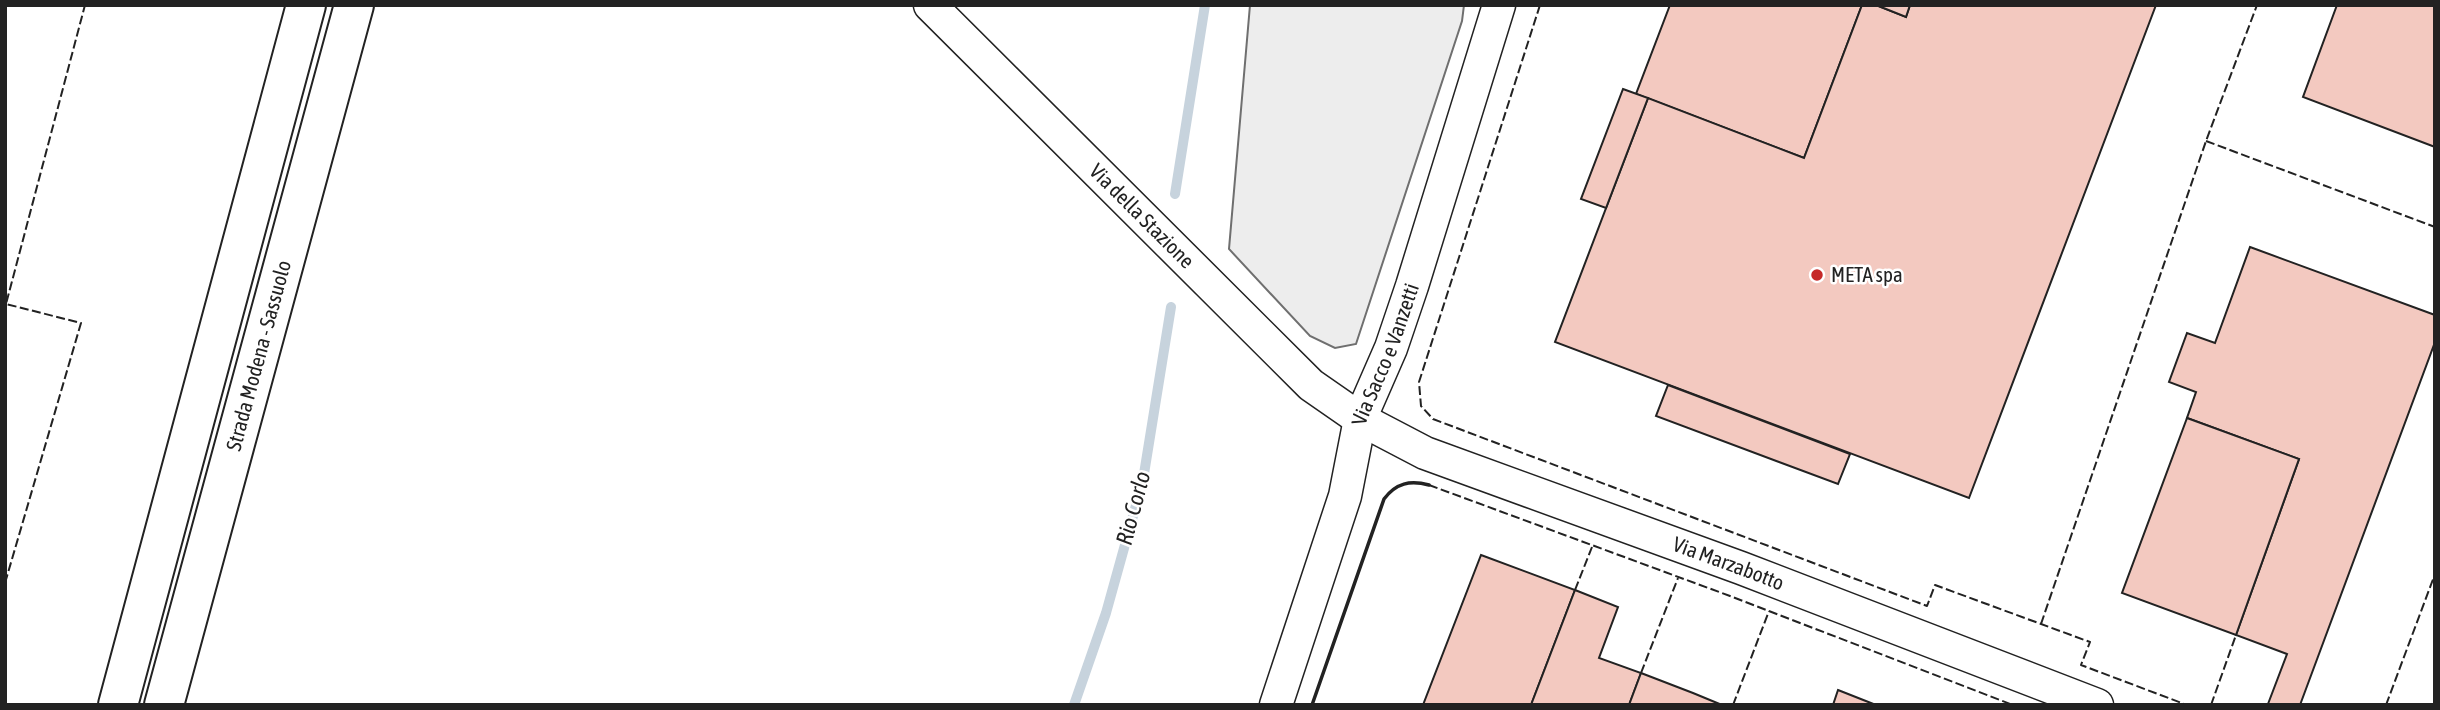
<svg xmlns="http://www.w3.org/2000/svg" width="2440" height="710" viewBox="0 0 2440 710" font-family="'Asap Condensed',sans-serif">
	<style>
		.parking { fill: #ededed; stroke: #6f6f6f; stroke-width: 2 }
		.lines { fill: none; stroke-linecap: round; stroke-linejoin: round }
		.stream { stroke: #c7d3dd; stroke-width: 10 }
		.building { fill: #f3c9c0; stroke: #222; stroke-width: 2 }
		.street-casing { stroke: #222; stroke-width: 35 }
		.highway-casing { stroke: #222; stroke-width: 42 }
		.street { stroke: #fff; stroke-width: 32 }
		.highway { stroke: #fff; stroke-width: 38 }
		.fence { stroke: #222; stroke-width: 2; stroke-dasharray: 9 3.5; stroke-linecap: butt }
		.wall { stroke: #222; stroke-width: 3.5 }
		.poi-dot { fill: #c62828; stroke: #fff; stroke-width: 2.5 }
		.labels { text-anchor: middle; stroke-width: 5; stroke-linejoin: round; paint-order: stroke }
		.street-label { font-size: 21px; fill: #222; stroke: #fff }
		.poi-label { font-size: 21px; fill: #222; stroke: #fff; text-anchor: start }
		.water-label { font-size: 23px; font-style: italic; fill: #222; stroke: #fff }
	</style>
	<rect width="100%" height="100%" fill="#fff"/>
	<path class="parking" d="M1250,5H1464L1462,21L1356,344L1335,348L1310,336L1229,249Z"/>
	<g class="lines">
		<g class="stream">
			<path d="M1175,194L1205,5"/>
			<path d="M1074,705L1106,613L1143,480L1171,307"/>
		</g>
	</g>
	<g class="building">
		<path d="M1670,5H1862L1804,158L1636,94Z"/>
		<path d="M1862,5H1876L1906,17L1910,5H2156L1969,498L1555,342L1648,98L1804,158Z"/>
		<path d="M1876,5H1910L1906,17Z"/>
		<path d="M2337,5H2435V147L2303,97Z"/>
		<path d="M1623,89L1648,98L1606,208L1581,199Z"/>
		<path d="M2250,247L2435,315V342L2300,705L2268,704L2287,654L2236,635L2299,459L2187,418L2196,392L2169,382L2187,333L2215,343Z"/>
		<path d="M1668,385L1850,454L1838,484L1656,416Z"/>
		<path d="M2187,418L2299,459L2236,635L2122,593Z"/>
		<path d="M1481,555L1575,590L1531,705H1423Z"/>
		<path d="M1575,590L1618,607L1599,658L1641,673L1629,705H1531Z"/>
		<path d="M1641,673L1693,693L1722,705H1629Z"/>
		<path d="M1838,690L1876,705H1833Z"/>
	</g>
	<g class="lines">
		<defs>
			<g id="street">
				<path id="s1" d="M930,5L1311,385L1360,419L1425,453L1741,568L2097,705"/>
				<path id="s2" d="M1276,705L1345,496L1360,419L1391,348L1412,286L1499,5"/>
			</g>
			<g id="highway">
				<path d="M118,705L306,5"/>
				<path id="s3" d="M164,705L354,5"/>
			</g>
		</defs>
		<use href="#street" class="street-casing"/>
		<use href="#highway" class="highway-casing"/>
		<use href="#street" class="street"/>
		<use href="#highway" class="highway"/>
		<g class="fence">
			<path d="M1540,5L1419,382L1421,406L1433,419L1927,606L1935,585L2090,642L2081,665L2187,705"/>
			<path d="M2206,141L2435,227"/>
			<path d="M1429,485L1730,596L2013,705"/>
			<path d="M5,583L81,323L6,304L85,5"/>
			<path d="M1575,590L1592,547"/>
			<path d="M2041,624L2206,141L2257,5"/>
			<path d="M1641,673L1678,578"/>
			<path d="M1733,705L1769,611"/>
			<path d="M2211,705L2236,635"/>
			<path d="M2386,705L2435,574"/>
		</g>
		<path class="wall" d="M1312,705L1384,499C1396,483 1410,480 1429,485"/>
	</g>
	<circle class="poi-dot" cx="1817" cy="275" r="7"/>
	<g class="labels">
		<g class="street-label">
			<text dy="7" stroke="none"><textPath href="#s1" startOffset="299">Via della Stazione</textPath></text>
			<text dy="7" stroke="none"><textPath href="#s3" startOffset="362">Strada Modena - Sassuolo</textPath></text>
			<text dy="7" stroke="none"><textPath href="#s2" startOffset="368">Via Sacco e Vanzetti</textPath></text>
			<text dy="7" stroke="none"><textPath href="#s1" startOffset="994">Via Marzabotto</textPath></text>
		</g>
		<g class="poi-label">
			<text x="1831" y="282">META spa</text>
		</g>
		<g class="water-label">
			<text transform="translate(1133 508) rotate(-75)" y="8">Rio Corlo</text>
		</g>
	</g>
	<rect width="2440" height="710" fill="none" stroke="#222222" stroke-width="14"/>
</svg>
